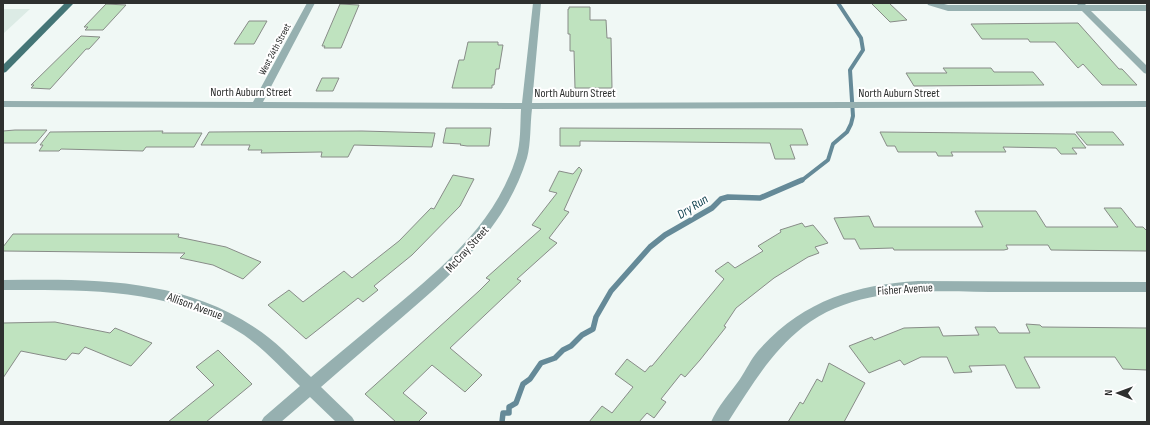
<svg xmlns="http://www.w3.org/2000/svg" width="1150" height="425" viewBox="0 0 1150 425" font-family="'Sofia Sans Condensed',sans-serif">
	<style>
		.built { fill: #dcebe5 }
		.lines { fill: none; stroke-linecap: round; stroke-linejoin: round }
		.stream-far1 { stroke: #658a98; stroke-width: 4 }
		.stream { stroke: #658a98; stroke-width: 5.5 }
		.building { fill: #bfe3bf; stroke: #888c88 }
		.minor { fill: #96b0b0; fill-rule: evenodd }
		.major { fill: #447576; fill-rule: evenodd }
		.labels { text-anchor: middle; stroke-width: 4; stroke-linejoin: round; paint-order: stroke }
		.far-street-label { font-size: 10px; fill: #2e302f; stroke: #fff }
		.street-label { font-size: 12px; fill: #2e302f; stroke: #fff }
		.water-label { font-size: 13px; font-style: italic; fill: #124250; stroke: #fff }
	</style>
	<rect width="100%" height="100%" fill="#f0f8f5"/>
	<path class="built" d="M3,9H30L3,34Z"/>
	<g class="lines">
		<path class="stream-far1" d="M801,181L828,160L833,144L847,132L851,124L853,116L850,70L863,50L861,38L838,3"/>
		<path class="stream" d="M502,422L503,413H509V407L516,403L523,384L530,379L541,363L555,358L563,350L571,346L582,335L593,329L596,317L611,291L650,247L665,235L712,208L721,199L728,197L760,198L802,180"/>
	</g>
	<g class="building">
		<path d="M871,3H889L907,20L890,22Z"/>
		<path d="M106,4L126,5L103,30H85L88,27H84Z"/>
		<path d="M340,4L359,5L341,48H324L325,46H322Z"/>
		<path d="M569,7H590V20H606L607,38H611L612,88H575L574,51H570V34H568V9H569Z"/>
		<path d="M249,21H267L254,44H234Z"/>
		<path d="M1078,23L1119,69H1122L1137,85H1102L1083,64L1078,68L1055,42H1030L1028,39H982L971,24Z"/>
		<path d="M81,36L100,37L89,49H86L50,89L31,88L34,85H31Z"/>
		<path d="M468,42H498V45H503L499,69H496L494,85H492V88H452L459,60H464Z"/>
		<path d="M943,68H991L994,72H1033L1044,85L914,86L906,73H947Z"/>
		<path d="M322,78H339L333,91H316Z"/>
		<path d="M446,128H491L489,146H467L460,145L461,144L443,143Z"/>
		<path d="M560,128L802,129L808,145H790L795,159H775L770,143L580,141V146H560Z"/>
		<path d="M15,130H47L36,143H3V131Z"/>
		<path d="M163,131L162,133H202L194,147H146L143,151L61,149L59,151H39L43,145H40L50,132Z"/>
		<path d="M362,131L435,133L432,147L354,145L348,157H321L322,152L261,153L262,150H248L250,145H201L209,132Z"/>
		<path d="M880,132L1075,134L1086,148H1072L1077,154H1061L1056,148L1003,147L1006,152H951L953,156H938L936,152H898L895,146H887Z"/>
		<path d="M1076,132H1113L1124,145H1087Z"/>
		<path d="M579,167L582,170L564,210L569,212L549,238L557,243L517,279L521,281L450,348L482,375L465,392L432,365L403,393L427,413L418,422H396L365,394L479,291L490,280L486,278L541,229L532,225L557,193L549,191L559,171L573,174Z"/>
		<path d="M453,175L474,179L460,206L412,255L374,286L378,290L363,302L358,298L306,339L268,305L289,290L303,302L344,271L352,278L399,241L431,208L434,209Z"/>
		<path d="M1104,208H1121L1136,227H1143L1147,231V251L1051,250L1048,245H1006L1008,249L1004,250H894L893,248L860,249L855,239H844L834,218L869,216L874,227H983L975,211H1036L1046,227H1118Z"/>
		<path d="M802,223L805,227L813,225L828,243L815,247L819,253L808,257L774,278L736,308L724,326L726,327L700,360L685,377L681,374L661,399L666,402L654,418L647,413L639,422H589L602,406L612,413L633,387L615,374L627,359L645,372L650,366H652L724,279L715,271L728,262L735,268L763,251L758,246L781,232L780,230Z"/>
		<path d="M13,234H179L178,237L226,247L261,262L243,279L213,265L180,258L185,253L3,251V247Z"/>
		<path d="M55,322L110,333L115,328L152,343L131,366L85,347L79,354L72,353L66,360L21,351L3,378V323Z"/>
		<path d="M1026,324L1040,325L1042,327L1147,328V370L1123,369L1115,357H1024L1040,388H1016L1005,365L969,366L972,372L954,373L947,357H921L904,365L900,360L869,373L849,346L872,337L874,340L904,328L939,327L943,336L979,335L975,327H995L999,333H1030Z"/>
		<path d="M218,350L252,384L206,422H168L214,385L196,367Z"/>
		<path d="M829,363L865,383L844,422H788L800,402L803,404L817,379L822,382Z"/>
	</g>
	<g class="lines">
		<g class="minor">
			<path d="M307,3H315L263,102L522,103L533,3H541L532,103L1147,101V107L532,109C530,125 531,143 527,158C506,227 453,274 399,320C373,342 347,364 321,387L352,417L355,422H336L310,397L281,422H261L264,417L300,386C282,369 264,349 244,335C172,287 86,290 3,290V280C89,279 179,277 254,327C275,340 293,360 311,377C337,355 364,333 390,311C442,268 495,224 516,158C521,143 520,125 521,109L3,107V101L253,102Z"/>
			<path d="M927,3H940L948,5H1077L1079,3H1084L1086,5H1147V11H1091L1147,66V74L1144,73L1082,11H948L928,5Z"/>
			<path d="M918,281L1147,282V292C1099,292 1052,292 1004,292C937,292 860,283 803,327C770,353 750,388 728,422H711C718,406 730,393 740,379C746,370 751,359 758,351C802,301 854,285 918,281Z"/>
		</g>
		<path class="major" d="M65,3H74L6,72L3,73V65Z"/>
	</g>
	<g class="labels">
		<g class="far-street-label">
			<text transform="translate(274 49) rotate(-62)" y="4">West 24th Street</text>
		</g>
		<g class="street-label">
			<text x="251" y="96">North Auburn Street</text>
			<text x="575" y="97">North Auburn Street</text>
			<text x="899" y="97">North Auburn Street</text>
			<text transform="translate(467 249) rotate(-48)" y="4">McCray Street</text>
			<text transform="translate(905 289) rotate(-4)" y="4">Fisher Avenue</text>
			<text transform="translate(195 306) rotate(20)" y="4">Allison Avenue</text>
		</g>
		<g class="water-label">
			<text transform="translate(692 206) rotate(-32)" y="5">Dry Run</text>
		</g>
	</g>
	<rect width="1150" height="425" fill="none" stroke="#2e302f" stroke-width="8"/>
	<g transform="translate(1118 393) rotate(271)" stroke="#ffffff" stroke-width="3" paint-order="stroke">
	<path d="M0-3L7 15L0 10L-7 15Z" fill="#2e302f"/>
	<text y="-6" font-size="11" font-weight="bold" text-anchor="middle" fill="#2e302f">N</text>
	</g>
</svg>
